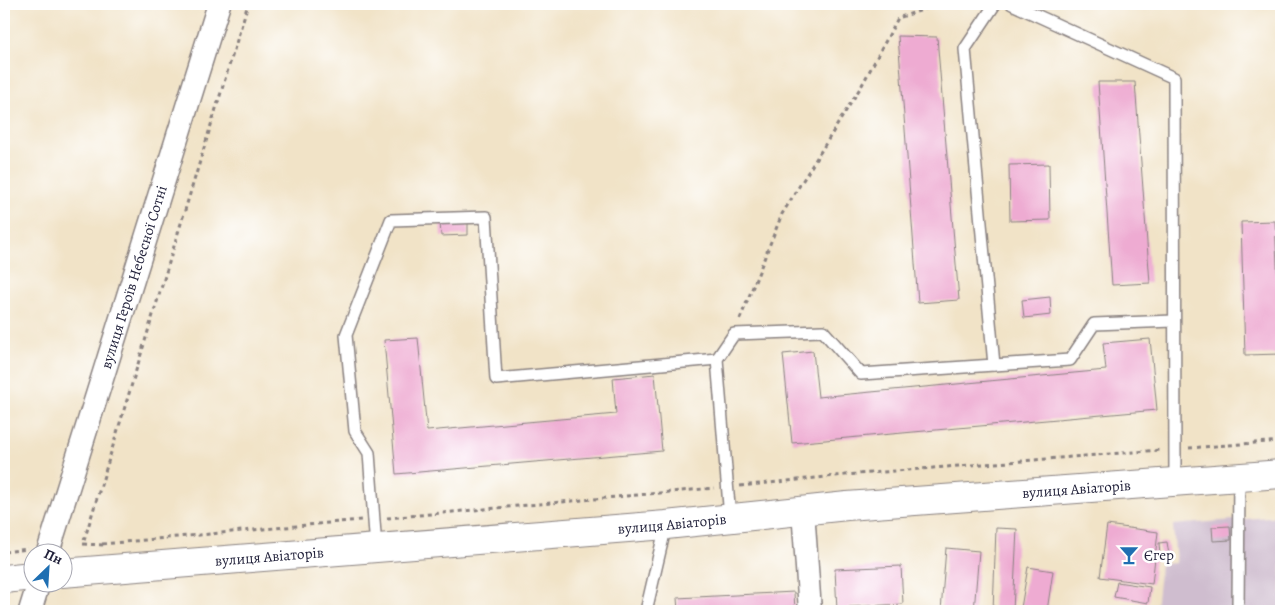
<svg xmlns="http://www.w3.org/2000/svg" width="1285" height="615" viewBox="0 0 1285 615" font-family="Alegreya,serif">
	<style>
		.industrial { fill: #cfbdcf }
		.building { fill: #eeabd2 }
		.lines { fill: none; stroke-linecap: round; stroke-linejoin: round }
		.lane-casing { stroke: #8a8281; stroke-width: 14 }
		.street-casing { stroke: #8a8281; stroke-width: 25 }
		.secondary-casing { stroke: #8a8281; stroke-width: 30 }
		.path { stroke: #8a8281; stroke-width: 3; stroke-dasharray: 4 4; stroke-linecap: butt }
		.lane { stroke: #fff; stroke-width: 11 }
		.street { stroke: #fff; stroke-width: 22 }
		.secondary { stroke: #fff; stroke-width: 28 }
		.labels { text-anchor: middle; stroke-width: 5; stroke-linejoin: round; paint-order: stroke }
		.street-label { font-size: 15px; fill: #22223b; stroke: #fff }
		.poi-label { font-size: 15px; fill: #22223b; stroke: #fff; text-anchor: start }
	</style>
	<rect width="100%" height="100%" fill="#fff"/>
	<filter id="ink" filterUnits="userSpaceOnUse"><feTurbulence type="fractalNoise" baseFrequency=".02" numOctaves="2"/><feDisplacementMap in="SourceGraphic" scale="10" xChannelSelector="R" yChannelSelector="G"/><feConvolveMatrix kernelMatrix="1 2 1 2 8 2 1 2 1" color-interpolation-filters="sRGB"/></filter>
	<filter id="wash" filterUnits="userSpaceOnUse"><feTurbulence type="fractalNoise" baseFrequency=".0096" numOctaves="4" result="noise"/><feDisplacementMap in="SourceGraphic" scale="20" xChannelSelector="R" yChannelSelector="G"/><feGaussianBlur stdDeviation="1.12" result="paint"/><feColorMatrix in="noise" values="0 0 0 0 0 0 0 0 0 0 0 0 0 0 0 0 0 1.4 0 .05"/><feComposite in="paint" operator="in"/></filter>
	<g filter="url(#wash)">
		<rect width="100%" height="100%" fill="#f1e3c7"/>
		<path class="industrial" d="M1281,516V611H1090L1091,607L1156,608L1161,564L1176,563L1173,525Z"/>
		<g id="blocks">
			<g class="building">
				<path d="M898,36L937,37L959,300L918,303Z"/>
				<path d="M1098,82H1135L1150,283L1112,285Z"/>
				<path d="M1049,164L1050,220L1010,221L1009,165Z"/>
				<path d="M468,221V235L441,236L440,222Z"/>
				<path d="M1275,221L1281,354L1245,355L1241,222Z"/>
				<path d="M1050,297L1051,315L1024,318L1022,300Z"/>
				<path d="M418,338L427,431L616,414L613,378L655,374L662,451L396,474L384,340Z"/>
				<path d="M1150,339L1157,410L792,443L783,354L813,351L818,397L1106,370L1103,343Z"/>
				<path d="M1107,525L1158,532L1152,584L1100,577Z"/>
				<path d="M1230,526L1231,540L1213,541L1212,527Z"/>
				<path d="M996,528L1017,529L1013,611H993Z"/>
				<path d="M1167,542L1169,555L1160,556L1159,543Z"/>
				<path d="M946,548L979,551L974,611H941Z"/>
				<path d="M901,566L903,604L849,607L850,611H837L835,569Z"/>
				<path d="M1028,567L1053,571L1047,611L1021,608Z"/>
				<path d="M1117,582L1150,587L1148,603L1114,597Z"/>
				<path d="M794,592L795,611H678L677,598Z"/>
			</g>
		</g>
	</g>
	<g filter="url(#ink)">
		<use href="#blocks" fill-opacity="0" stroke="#8a8281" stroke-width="1"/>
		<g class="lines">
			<defs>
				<g id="lane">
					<path d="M1012,4L1174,78L1175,482"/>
					<path d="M994,365L1070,360L1094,324L1174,321"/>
					<path d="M730,518L717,359L734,334L823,331L861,374L994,365L965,49L995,4"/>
					<path d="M376,548L369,453L355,431L346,335L391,220L486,217L496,379L717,359"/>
					<path d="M646,611L666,525"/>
					<path d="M1238,611L1239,478"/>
				</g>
				<g id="street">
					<path d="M803,510L810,611"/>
					<path id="s1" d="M48,552L219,4"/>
					<path d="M30,611L39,582"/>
				</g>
				<g id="secondary">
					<path id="s2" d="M62,573L666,525L847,506L1281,474"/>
					<path d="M4,579L32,576"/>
				</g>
			</defs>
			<use href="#lane" class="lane-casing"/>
			<use href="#street" class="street-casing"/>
			<use href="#secondary" class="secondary-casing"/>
			<g class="path">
				<path d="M740,319L782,214L862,85L898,18L940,4"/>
				<path d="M1189,448L1281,441"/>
				<path d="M740,486L845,475L1160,450"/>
				<path d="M387,518L714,488"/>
				<path d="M102,544L361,520"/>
				<path d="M103,545L83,544L248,4"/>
				<path d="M4,552L28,549"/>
			</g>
			<use href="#lane" class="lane"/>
			<use href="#street" class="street"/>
			<use href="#secondary" class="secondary"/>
		</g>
	</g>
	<defs>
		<symbol id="bar-bare" viewBox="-9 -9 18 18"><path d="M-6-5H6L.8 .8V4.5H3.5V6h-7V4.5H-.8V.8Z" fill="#1f6fb2" stroke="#fff" stroke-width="2.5" paint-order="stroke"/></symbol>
	</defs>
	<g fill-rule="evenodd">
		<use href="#bar-bare" x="1115" y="541" width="28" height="28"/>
	</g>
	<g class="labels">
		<g class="street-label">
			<text dy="5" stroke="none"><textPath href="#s1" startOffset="288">вулиця Героїв Небесної Сотні</textPath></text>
			<text dy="5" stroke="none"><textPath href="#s2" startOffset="1018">вулиця Авіаторів</textPath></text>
			<text dy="5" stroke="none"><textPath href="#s2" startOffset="612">вулиця Авіаторів</textPath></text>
			<text dy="5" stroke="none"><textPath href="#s2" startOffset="208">вулиця Авіаторів</textPath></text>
		</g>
		<g class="poi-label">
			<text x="1144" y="560">Єгер</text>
		</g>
	</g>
	<rect width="1285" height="615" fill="none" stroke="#fff" stroke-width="20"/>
	<g transform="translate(48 568) rotate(25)"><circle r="24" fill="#ffffff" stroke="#a7a7b1"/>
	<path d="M0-4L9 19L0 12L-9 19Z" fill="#1f6fb2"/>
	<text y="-8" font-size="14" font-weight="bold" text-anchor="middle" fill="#22223b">Пн</text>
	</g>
</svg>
